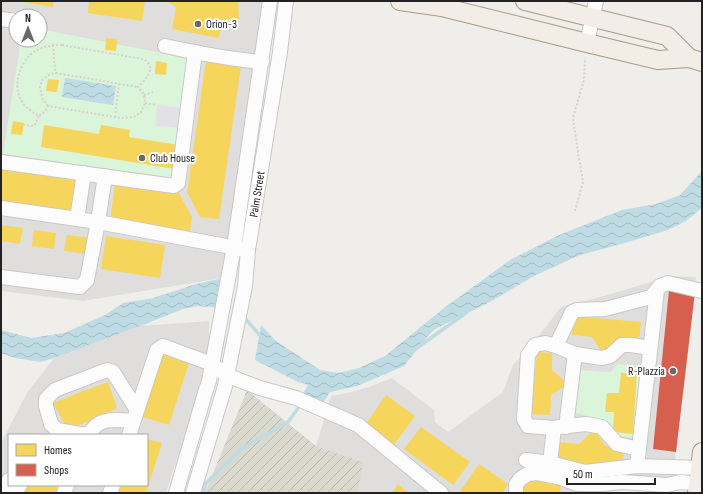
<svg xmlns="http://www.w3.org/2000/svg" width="703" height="494" viewBox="0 0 703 494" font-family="'Sofia Sans Condensed',sans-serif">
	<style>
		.residential { fill: #dfdedc; fill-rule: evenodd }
		.construction { fill: url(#construction-furrows) }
		.park { fill: #daf5da }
		.plaza { fill: #e2e1e5 }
		.water { fill: url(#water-waves) }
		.homes { fill: #f6d55c }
		.shops { fill: #d6604d }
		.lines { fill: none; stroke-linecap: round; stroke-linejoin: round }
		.stream { stroke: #bfdbe3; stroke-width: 3.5 }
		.minor-casing { stroke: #c9c8c7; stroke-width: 16 }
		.major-casing { stroke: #a79c86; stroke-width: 20 }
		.path { stroke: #dccecd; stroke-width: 2; stroke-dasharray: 2 2; stroke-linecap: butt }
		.minor { stroke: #fdfcfc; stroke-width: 14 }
		.major { stroke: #f3ede7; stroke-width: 18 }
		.poi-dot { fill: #6a6968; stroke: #fff; stroke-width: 1.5 }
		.labels { text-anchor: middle; stroke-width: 4; stroke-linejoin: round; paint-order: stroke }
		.poi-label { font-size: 12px; fill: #222; stroke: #fff; text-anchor: start }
		.street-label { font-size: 12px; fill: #222; stroke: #fff }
	</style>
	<defs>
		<pattern id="construction-furrows" width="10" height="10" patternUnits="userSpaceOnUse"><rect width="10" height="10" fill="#d9d9cd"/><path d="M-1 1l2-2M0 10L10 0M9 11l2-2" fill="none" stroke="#babab0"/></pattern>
		<pattern id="water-waves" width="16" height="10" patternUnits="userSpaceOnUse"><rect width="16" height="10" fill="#bfdbe3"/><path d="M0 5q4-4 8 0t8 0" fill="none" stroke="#a4bcc2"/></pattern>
	</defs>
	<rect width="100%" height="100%" fill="#f0eeeb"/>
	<g class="residential">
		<path d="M1,1H265L228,277L83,301L1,291ZM16,16H40V40H16Z"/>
		<path d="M671,276L696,277L673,476L674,489L612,488L611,493H358L363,462L316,446L331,396L347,393L369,387L392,378L434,410L435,422L448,432L503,392L513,365L530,347L561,307L604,296Z"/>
		<path d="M209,321V361L166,493H1V443L27,393L54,358L140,326ZM9,435H147V485H9Z"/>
	</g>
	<path class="construction" d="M247,390L316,446L363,462L358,493H205Z"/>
	<g class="park">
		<path d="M40,29L192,59L174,178L3,154L21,40H40Z"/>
		<path d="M617,364L642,366L636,438L611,435L604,420L595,418L576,413L575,370L611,372Z"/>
	</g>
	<path class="plaza" d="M157,105L185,108L182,128L155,126Z"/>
	<g class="water">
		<path d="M65,78L116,86L113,105L62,97Z"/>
		<path d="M702,171V208L686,221L668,230L618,245L580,255L536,275L488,303L435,329L427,337L404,366L357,386L330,392L323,403L302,395L308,385L298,382L255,360L261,325L276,341L320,370L338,373L359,368L385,356L444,308L510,260L559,235L622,210L656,204L680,195Z"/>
		<path d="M228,277L221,320L213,307L197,306L183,309L140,326L54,358L41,362L15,358L1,353V330L31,338L64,333L105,315L123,303L153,298L196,284Z"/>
	</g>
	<g class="homes">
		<path d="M24,1H54L53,7L24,2Z"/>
		<path d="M89,1H145L142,21L88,13Z"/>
		<path d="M166,1H238L239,19H223L219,38L172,29L176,7Z"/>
		<path d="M106,38L117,39L116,51L105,50Z"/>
		<path d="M156,61L167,63L166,75L155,74Z"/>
		<path d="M206,61L241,66L219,219L200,217L187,192Z"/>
		<path d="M48,79L59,80L57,92L46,91Z"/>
		<path d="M13,121L24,123L22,135L11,134Z"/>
		<path d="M44,125L99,134L101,125L130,130L129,137L178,145L174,169L41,147Z"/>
		<path d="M1,166L79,178L74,211L1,201Z"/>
		<path d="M115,184L179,193L192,217L190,231L110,220Z"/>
		<path d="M1,225L23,228L20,244L1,241Z"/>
		<path d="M34,230L56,233L54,249L32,246Z"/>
		<path d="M67,235L89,238L87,254L64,251Z"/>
		<path d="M106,236L165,245L160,278L101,269Z"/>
		<path d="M574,316L641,322L639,341L618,339L603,354L592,337L572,335Z"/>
		<path d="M537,352L552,353V370L568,384L551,395L550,415L531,414Z"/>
		<path d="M160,354L189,363L169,425L140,416Z"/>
		<path d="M621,373L637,374L633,434L613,432L614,412H605L607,393H619Z"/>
		<path d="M108,382L117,408L95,419L69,429L67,428L53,403L83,391Z"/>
		<path d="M386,395L415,416L393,446L365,425Z"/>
		<path d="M421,427L470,462L453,485L404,449Z"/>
		<path d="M594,429L605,446L624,448L623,467L556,461L558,442L579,444Z"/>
		<path d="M147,439L162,443L146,493H114L117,485H147Z"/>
		<path d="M479,464L508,484L502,493H459Z"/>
		<path d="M528,477L554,480L553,484L561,485L560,493H520Z"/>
		<path d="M398,484L409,493H392Z"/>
		<path d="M25,485H58L56,487L59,488L56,493H21Z"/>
	</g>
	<path class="shops" d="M669,290L695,292L676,452L653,449Z"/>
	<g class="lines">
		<g class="stream">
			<path d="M243,316L263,339"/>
			<path d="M414,350L466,313"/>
			<path d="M203,493L206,483L241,449L288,422L302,403"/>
		</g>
		<defs>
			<g id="minor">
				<path d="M1,19L16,21"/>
				<path d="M587,43L596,1"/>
				<path d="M165,46C197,53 229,59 262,62"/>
				<path d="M1,162L174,186L178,183L195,52"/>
				<path d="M1,208L98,222L242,249"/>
				<path d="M77,219L84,173"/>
				<path d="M1,277L80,287L87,280L98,222L105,176"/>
				<path d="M702,291L668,283L660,286L651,297L605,309L577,310L572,312L556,346L545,343L535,345L528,355L524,419L528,426L554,428L550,463L585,472L637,466L702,468"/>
				<path d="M556,346L575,354L566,427"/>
				<path d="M575,354L602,358L610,356L622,345H631L650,348"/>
				<path d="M558,427L586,424L602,427L617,444L639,449"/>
				<path d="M86,435L57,430L51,424L46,406V399L55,390L107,370L113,372L137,410"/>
				<path d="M89,435C98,416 116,420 133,421"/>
				<path d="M129,435L157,350L163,346L212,364L226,375L260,388L296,398L358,425L441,493"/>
				<path d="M526,460L550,463"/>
				<path d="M637,466L657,290"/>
				<path d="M1,493L9,480"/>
				<path d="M15,493L20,485"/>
				<path d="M64,493L67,485"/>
				<path d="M110,493L113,485"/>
				<path d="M176,493L205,393L209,381L234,247L270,1"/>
				<path d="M193,493L225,386L245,286L248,250L280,52L286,1"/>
				<path d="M516,493V485L520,479L528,474L537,473L558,477L577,484H602L622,482L667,485L680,482L702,484"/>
			</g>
			<g id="major">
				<path d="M400,1L442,7L587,43L658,60L689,58L702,62"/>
				<path d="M525,1L667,36L689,58"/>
				<path d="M697,493L702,452"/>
			</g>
		</defs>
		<use href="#minor" class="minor-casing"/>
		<use href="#major" class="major-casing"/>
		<g class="path">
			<path d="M53,45L55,69L56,73L138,87"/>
			<path d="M62,45L143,59C158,67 146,79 138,87L144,95L145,103L141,112L134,117L121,118L48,106C46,110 43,114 39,116C20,106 13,91 20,71C22,66 25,59 30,55C39,47 50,45 62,45Z"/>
			<path d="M144,95L153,92"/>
			<path d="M145,103L157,105"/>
			<path d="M48,106L42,98L40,87L42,80L50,74L56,73"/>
			<path d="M115,117L119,84"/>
			<path d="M23,125L34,126L39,116"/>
			<path d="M575,211L583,182L577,146L573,118L584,80L585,58"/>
		</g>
		<use href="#minor" class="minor"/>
		<use href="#major" class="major"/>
	</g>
	<g class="poi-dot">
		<circle cx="198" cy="24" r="4"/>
		<circle cx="142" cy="158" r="4"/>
		<circle cx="673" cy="371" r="4"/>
	</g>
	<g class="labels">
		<g class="poi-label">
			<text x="206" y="28">Orion-3</text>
			<text x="150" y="162">Club House</text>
			<text x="665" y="375" text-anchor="end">R-Plazzia</text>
		</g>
		<g class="street-label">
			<text transform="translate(257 194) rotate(-81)" y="4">Palm Street</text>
		</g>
	</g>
	<rect width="703" height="494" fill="none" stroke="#222222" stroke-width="4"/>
	<rect x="8" y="434" width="140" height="52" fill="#ffffff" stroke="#a7a7a7"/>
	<rect x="16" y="444" width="20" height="12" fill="#f6d55c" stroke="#a7a7a7"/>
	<text x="44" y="454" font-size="12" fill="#222222">Homes</text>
	<rect x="16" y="464" width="20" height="12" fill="#d6604d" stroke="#a7a7a7"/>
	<text x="44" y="474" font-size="12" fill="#222222">Shops</text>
	<g transform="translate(28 28)"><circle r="19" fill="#ffffff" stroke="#a7a7a7"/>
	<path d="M0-3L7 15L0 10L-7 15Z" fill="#6a6968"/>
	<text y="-6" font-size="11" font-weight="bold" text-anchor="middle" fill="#222222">N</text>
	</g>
	<path d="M567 478v6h88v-6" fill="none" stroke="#222222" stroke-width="2"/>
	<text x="573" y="478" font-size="12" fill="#222222" stroke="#ffffff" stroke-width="3" paint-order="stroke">50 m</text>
</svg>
